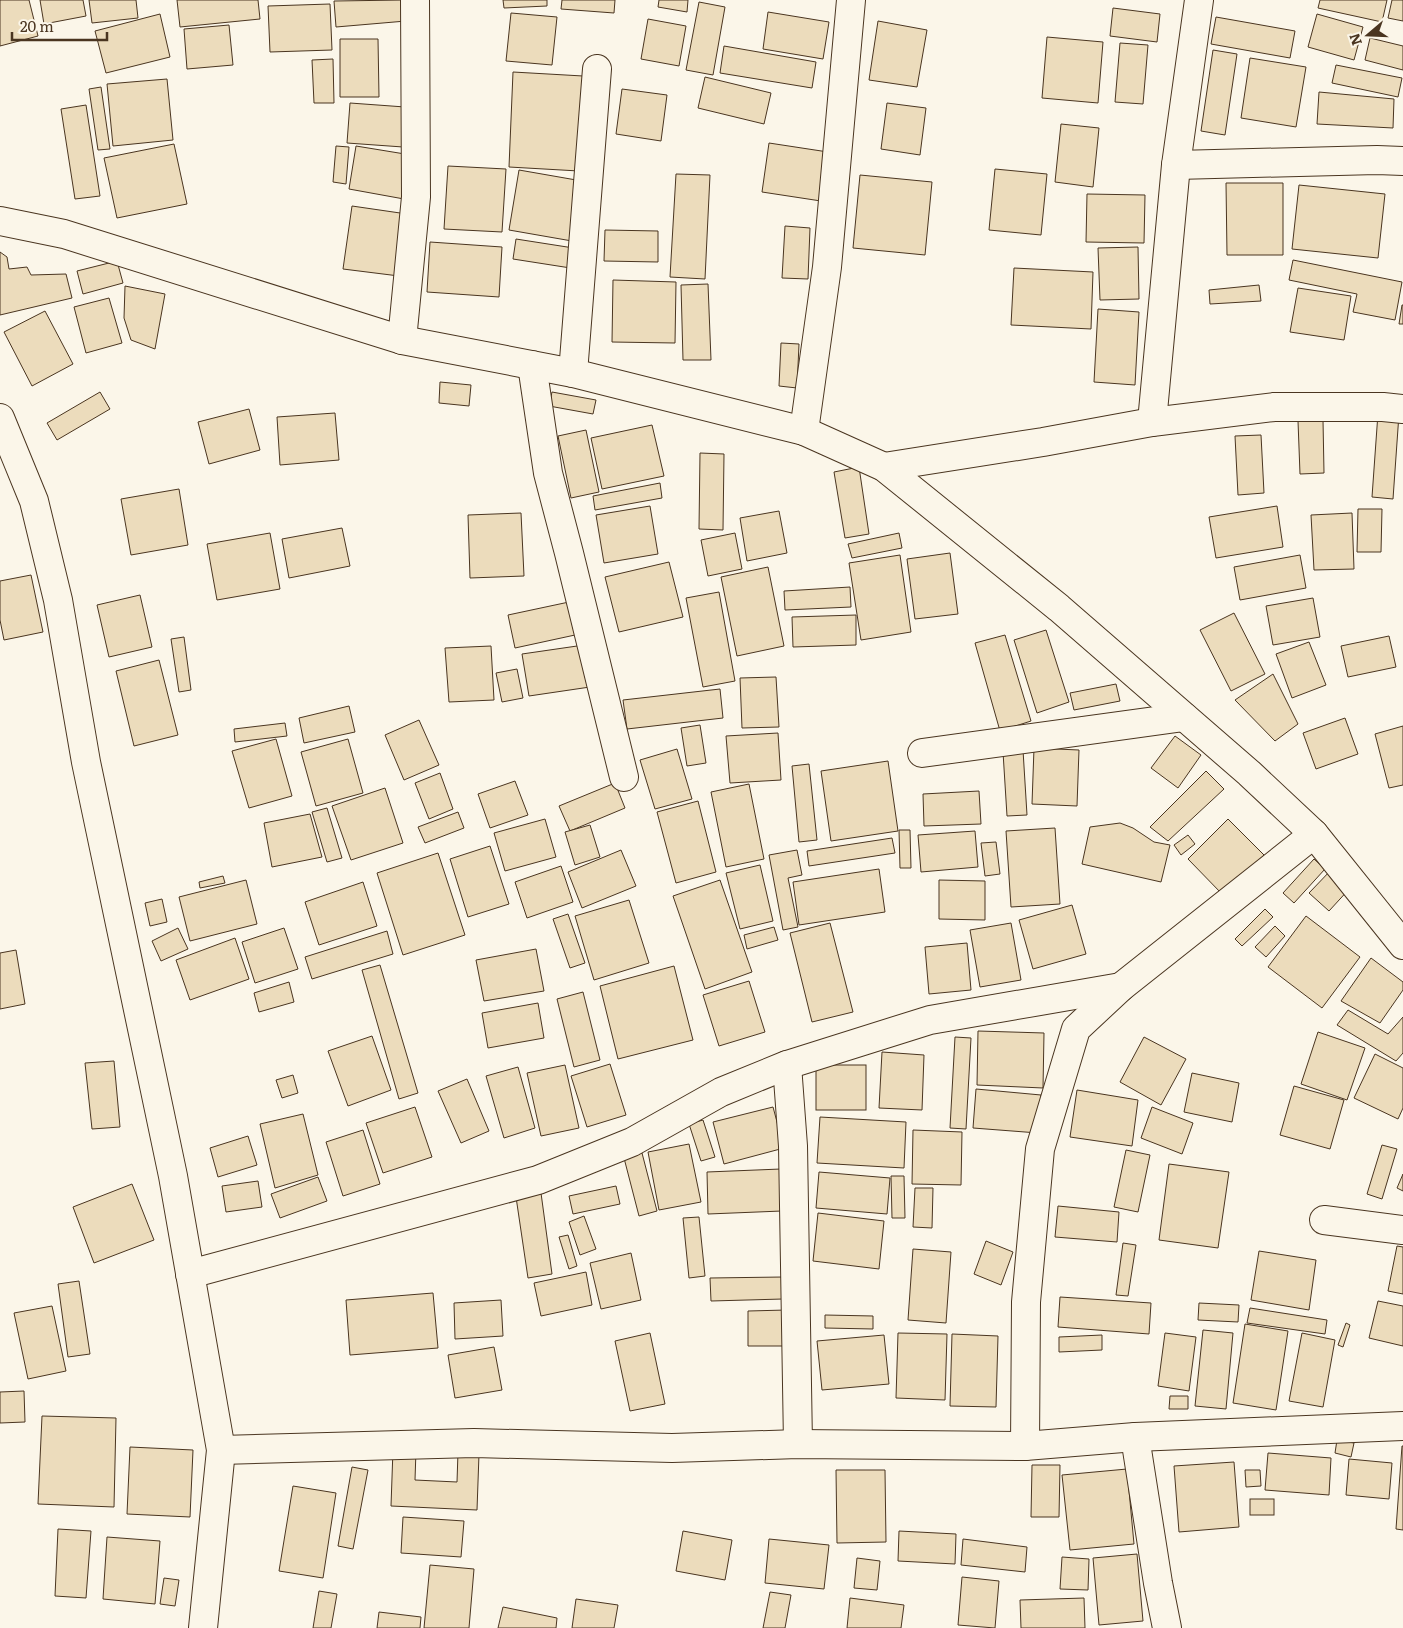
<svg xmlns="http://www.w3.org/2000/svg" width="1403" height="1628" viewBox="0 0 1403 1628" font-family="Literata,serif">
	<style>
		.building { fill: #ecdcbc; stroke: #4a3520 }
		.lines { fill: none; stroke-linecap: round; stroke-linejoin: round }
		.minor-casing { stroke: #4a3520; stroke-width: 30 }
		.minor { stroke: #fbf6e9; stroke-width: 28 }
	</style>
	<rect width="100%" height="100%" fill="#fbf6e9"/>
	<g class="building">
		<path d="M0,0H29L38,36L0,46Z"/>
		<path d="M40,0H83L86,16L44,24Z"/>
		<path d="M89,0H136L138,18L92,23Z"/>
		<path d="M177,0H258L260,19L180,27Z"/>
		<path d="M404,0L406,21L336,27L334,1Z"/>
		<path d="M503,0H547V6L504,8Z"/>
		<path d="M562,0H615L614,13L561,9Z"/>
		<path d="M659,0H688L687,12L658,7Z"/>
		<path d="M1320,0H1387L1382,22L1318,8Z"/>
		<path d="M1392,0H1403V21L1388,18Z"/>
		<path d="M699,2L725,7L713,75L686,70Z"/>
		<path d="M330,4L332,50L270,52L268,6Z"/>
		<path d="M1113,8L1160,14L1157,42L1110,36Z"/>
		<path d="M768,12L829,22L823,59L763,49Z"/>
		<path d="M511,13L557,17L552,65L506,61Z"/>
		<path d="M160,14L170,57L106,73L95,31Z"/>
		<path d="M1317,14L1363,27L1354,60L1308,47Z"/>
		<path d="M1216,17L1295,31L1290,58L1211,44Z"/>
		<path d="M648,19L686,26L679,66L641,59Z"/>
		<path d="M878,21L927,30L917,87L869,80Z"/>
		<path d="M229,25L233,65L187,69L184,29Z"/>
		<path d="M1047,37L1103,42L1098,103L1042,98Z"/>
		<path d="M1370,38L1403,46V70L1365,60Z"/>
		<path d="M340,39H378L379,97H340Z"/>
		<path d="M1120,43L1148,45L1143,104L1115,102Z"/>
		<path d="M724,46L816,62L812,88L720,73Z"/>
		<path d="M1213,50L1237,54L1225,135L1201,131Z"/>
		<path d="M1250,58L1306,67L1296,127L1241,118Z"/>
		<path d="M333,59L334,103H314L312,60Z"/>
		<path d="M1336,65L1402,78L1398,97L1332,83Z"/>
		<path d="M513,72L583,76L579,171L509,167Z"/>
		<path d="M705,77L771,93L764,124L698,108Z"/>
		<path d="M167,79L173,140L113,146L107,84Z"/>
		<path d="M101,87L110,149L98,150L89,89Z"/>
		<path d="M622,89L667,95L661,141L616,134Z"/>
		<path d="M1319,92L1394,99L1393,128L1317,124Z"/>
		<path d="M350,103L405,107L403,147L347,143Z"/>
		<path d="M887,103L926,108L920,155L881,149Z"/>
		<path d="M86,105L100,196L75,199L61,109Z"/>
		<path d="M1061,124L1099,128L1093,187L1055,182Z"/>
		<path d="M769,143L828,152L821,201L762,192Z"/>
		<path d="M174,144L187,204L117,218L104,158Z"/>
		<path d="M336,146L349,147L346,184L333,182Z"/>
		<path d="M356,146L411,155L404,199L349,189Z"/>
		<path d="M448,166L506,169L502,232L444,229Z"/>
		<path d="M995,169L1047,174L1041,235L989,230Z"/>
		<path d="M519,170L582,181L572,241L509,230Z"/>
		<path d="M676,174L710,175L705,279L670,277Z"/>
		<path d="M860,175L932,182L925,255L853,248Z"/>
		<path d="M1226,183H1283V255H1227Z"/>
		<path d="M1299,185L1385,194L1378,258L1292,249Z"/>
		<path d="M1087,194L1145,195L1144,243L1086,242Z"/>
		<path d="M352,206L407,214L399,276L343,269Z"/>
		<path d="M785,226L810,228L808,279L782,278Z"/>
		<path d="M605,230L658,231V262L604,261Z"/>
		<path d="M516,239L580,249L577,269L513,259Z"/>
		<path d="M430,242L502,247L499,297L427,292Z"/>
		<path d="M1138,247L1139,299L1100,300L1098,248Z"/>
		<path d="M0,252L7,257L9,269L27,267L31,275L66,274L72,298L0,315Z"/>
		<path d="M1293,260L1402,282L1395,320L1353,312L1357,294L1289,280Z"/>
		<path d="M117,261L123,283L83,294L77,271Z"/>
		<path d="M1014,268L1093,272L1091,329L1011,325Z"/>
		<path d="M613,280L676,282L675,343L612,342Z"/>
		<path d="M708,284L711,360H683L681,285Z"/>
		<path d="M1259,285L1261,301L1210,304L1209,290Z"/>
		<path d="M125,286L165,294L155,349L131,340L124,318Z"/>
		<path d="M1298,288L1351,296L1344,340L1290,332Z"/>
		<path d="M109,298L122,343L86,353L74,307Z"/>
		<path d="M1402,305H1403V324H1399Z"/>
		<path d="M1098,309L1139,312L1135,385L1094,382Z"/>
		<path d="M45,311L73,364L32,386L4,332Z"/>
		<path d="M781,343L799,344L797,388L779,386Z"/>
		<path d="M440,382L471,385L469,406L439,403Z"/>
		<path d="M100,392L110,409L57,440L47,423Z"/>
		<path d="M552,392L596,400L593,414L549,406Z"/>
		<path d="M249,409L260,450L209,464L198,422Z"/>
		<path d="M335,413L339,460L280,465L277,417Z"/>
		<path d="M1378,413L1399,414L1393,499L1372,497Z"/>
		<path d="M1323,420L1324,473L1300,474L1298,421Z"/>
		<path d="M652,425L664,476L602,489L591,438Z"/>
		<path d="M586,430L599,492L571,498L558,436Z"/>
		<path d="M1261,435L1264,493L1238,495L1235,436Z"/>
		<path d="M700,453L724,454L723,530L699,529Z"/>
		<path d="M859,467L869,534L845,538L834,472Z"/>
		<path d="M660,483L662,498L595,510L593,496Z"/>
		<path d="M179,489L188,545L131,555L121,499Z"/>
		<path d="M650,506L658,554L604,563L596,515Z"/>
		<path d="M1277,506L1283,547L1216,558L1209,517Z"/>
		<path d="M1358,509H1382L1381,552H1357Z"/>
		<path d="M779,511L787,553L747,561L740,518Z"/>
		<path d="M521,513L524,576L470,578L468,515Z"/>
		<path d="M1352,513L1354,569L1314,570L1311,515Z"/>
		<path d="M342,528L350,566L289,578L282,539Z"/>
		<path d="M270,533L280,589L217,600L207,544Z"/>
		<path d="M735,533L742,569L708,576L701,540Z"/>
		<path d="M899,533L902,548L852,558L848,544Z"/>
		<path d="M950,553L958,614L915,619L907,559Z"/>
		<path d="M900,555L911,632L861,640L849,563Z"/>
		<path d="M1300,555L1306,588L1240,600L1234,567Z"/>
		<path d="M669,562L683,617L619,632L605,577Z"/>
		<path d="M768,567L784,646L737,656L721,577Z"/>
		<path d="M31,575L43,632L4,640L0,620V581Z"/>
		<path d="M850,587L851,607L785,610L784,591Z"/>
		<path d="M719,592L735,681L703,687L686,598Z"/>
		<path d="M140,595L152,647L109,657L97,605Z"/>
		<path d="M1313,598L1320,637L1273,645L1266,606Z"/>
		<path d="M569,602L575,635L515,648L508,615Z"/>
		<path d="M1234,613L1265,674L1231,691L1200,630Z"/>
		<path d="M856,615V645L793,647L792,617Z"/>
		<path d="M1046,630L1069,702L1037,713L1014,640Z"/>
		<path d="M1005,635L1031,721L1000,731L975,643Z"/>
		<path d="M1389,636L1396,667L1348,677L1341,646Z"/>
		<path d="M184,637L191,690L179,692L171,639Z"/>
		<path d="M1309,642L1326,685L1292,698L1276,654Z"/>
		<path d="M584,645L590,687L529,696L522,654Z"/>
		<path d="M491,646L494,700L449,702L445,648Z"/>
		<path d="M159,660L178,735L134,746L116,671Z"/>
		<path d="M517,669L523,698L502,702L496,673Z"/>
		<path d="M1273,674L1298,724L1275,741L1235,700Z"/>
		<path d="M776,677L779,727L742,728L740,678Z"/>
		<path d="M1116,684L1120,701L1074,710L1070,693Z"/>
		<path d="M720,689L723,718L627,729L623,700Z"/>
		<path d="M349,706L355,732L304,743L299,718Z"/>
		<path d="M1345,718L1358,754L1316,769L1303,733Z"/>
		<path d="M419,720L439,765L404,780L385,735Z"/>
		<path d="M285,723L287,736L235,742L234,729Z"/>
		<path d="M700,725L706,763L687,766L681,728Z"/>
		<path d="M1403,726V785L1389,788L1375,734Z"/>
		<path d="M778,733L781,780L730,783L726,736Z"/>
		<path d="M1175,736L1201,755L1178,788L1151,768Z"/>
		<path d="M276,739L292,796L249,808L232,751Z"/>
		<path d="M348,739L363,793L316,806L301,752Z"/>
		<path d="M1034,748L1079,750L1077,806L1032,804Z"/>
		<path d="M677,749L692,799L655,809L640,760Z"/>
		<path d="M1023,750L1027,815L1007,816L1003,752Z"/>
		<path d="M888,761L898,831L831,841L821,771Z"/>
		<path d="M809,764L817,840L799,842L792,766Z"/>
		<path d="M1206,771L1224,789L1168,841L1150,827Z"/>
		<path d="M440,773L453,809L429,819L415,783Z"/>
		<path d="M515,781L528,815L490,828L478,794Z"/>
		<path d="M615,783L625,808L570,831L559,806Z"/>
		<path d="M749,784L764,859L726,867L711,792Z"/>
		<path d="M385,788L403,843L351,860L332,806Z"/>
		<path d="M979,791L981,824L924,826L923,794Z"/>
		<path d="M698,801L716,872L676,883L657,812Z"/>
		<path d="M327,808L342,858L327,862L312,812Z"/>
		<path d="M458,812L464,828L425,843L418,827Z"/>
		<path d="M310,814L322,857L272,867L264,823Z"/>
		<path d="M545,819L556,857L505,871L494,833Z"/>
		<path d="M1228,819L1264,855L1223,895L1188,859Z"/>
		<path d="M1120,823L1133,828L1154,842L1170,845L1161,882L1082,864L1090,827Z"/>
		<path d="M590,825L600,857L575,865L565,832Z"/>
		<path d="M1055,828L1060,904L1011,907L1006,831Z"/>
		<path d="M899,830H910L911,868H900Z"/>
		<path d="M975,831L978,867L921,872L918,835Z"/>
		<path d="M1188,835L1195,844L1181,855L1174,845Z"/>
		<path d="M892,838L895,853L809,866L807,851Z"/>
		<path d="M996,842L1000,874L985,876L981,843Z"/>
		<path d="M490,846L509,904L468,917L450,859Z"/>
		<path d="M621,850L636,886L582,908L568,872Z"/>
		<path d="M797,850L802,875L788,878L798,927L783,930L769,855Z"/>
		<path d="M438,853L465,935L403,955L377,873Z"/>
		<path d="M1314,859L1325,869L1294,903L1283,893Z"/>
		<path d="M760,865L773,921L740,929L726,873Z"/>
		<path d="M561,866L573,902L527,918L515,882Z"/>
		<path d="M879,869L885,912L799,925L793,882Z"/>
		<path d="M1332,869L1351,887L1329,911L1309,893Z"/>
		<path d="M223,876L225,883L200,888L199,882Z"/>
		<path d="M246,880L257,924L190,941L179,897Z"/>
		<path d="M720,880L752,972L705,989L673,896Z"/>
		<path d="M939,880L985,881V920L939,919Z"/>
		<path d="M363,882L377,926L319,945L305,902Z"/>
		<path d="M162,899L167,922L150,926L145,903Z"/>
		<path d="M629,900L649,963L594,980L575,916Z"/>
		<path d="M1072,905L1086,954L1033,969L1019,920Z"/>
		<path d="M1265,909L1273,917L1242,946L1235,939Z"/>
		<path d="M568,914L585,963L570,968L553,919Z"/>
		<path d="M1306,916L1360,957L1322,1008L1268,967Z"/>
		<path d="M830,923L853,1012L812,1022L790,933Z"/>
		<path d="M1011,923L1021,980L980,987L970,930Z"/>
		<path d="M1275,926L1285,936L1266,957L1255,947Z"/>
		<path d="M774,927L778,940L747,949L744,935Z"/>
		<path d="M178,928L188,949L161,961L152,941Z"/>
		<path d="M284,928L298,969L255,983L242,942Z"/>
		<path d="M387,931L393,954L312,979L305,957Z"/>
		<path d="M235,938L249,979L190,1000L176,960Z"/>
		<path d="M967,943L971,990L929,994L925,947Z"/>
		<path d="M536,949L544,991L484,1001L476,960Z"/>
		<path d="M16,950L25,1004L0,1009V953Z"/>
		<path d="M1371,958L1403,982V990L1380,1023L1341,1001Z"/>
		<path d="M380,965L418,1093L399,1099L362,970Z"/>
		<path d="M674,966L693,1040L618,1059L600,986Z"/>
		<path d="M749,981L765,1032L719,1046L703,995Z"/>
		<path d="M289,982L294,1002L259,1012L254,993Z"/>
		<path d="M583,992L600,1060L574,1067L557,999Z"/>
		<path d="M538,1003L544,1038L488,1048L482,1013Z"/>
		<path d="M1348,1010L1388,1034L1403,1017V1053L1396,1061L1337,1025Z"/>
		<path d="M978,1031L1044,1033L1043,1088L977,1085Z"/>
		<path d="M1318,1032L1365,1048L1347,1100L1301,1084Z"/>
		<path d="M372,1036L391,1090L348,1106L328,1051Z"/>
		<path d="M955,1037L971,1038L966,1129L950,1128Z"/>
		<path d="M1144,1037L1186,1059L1161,1105L1120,1082Z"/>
		<path d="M882,1052L924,1055L922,1110L879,1108Z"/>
		<path d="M1375,1054L1403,1068V1108L1398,1119L1354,1098Z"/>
		<path d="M114,1061L120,1127L92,1129L85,1063Z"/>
		<path d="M610,1064L626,1115L587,1127L571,1076Z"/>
		<path d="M565,1065L579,1128L541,1136L527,1073Z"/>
		<rect x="816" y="1065" width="50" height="45"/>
		<path d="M518,1067L535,1128L504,1138L486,1076Z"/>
		<path d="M1192,1073L1239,1083L1232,1122L1184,1112Z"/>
		<path d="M293,1075L298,1093L282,1098L276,1080Z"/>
		<path d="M467,1079L489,1131L461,1143L438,1091Z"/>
		<path d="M1294,1086L1344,1100L1330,1149L1280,1135Z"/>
		<path d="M976,1089L1041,1095L1038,1133L973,1128Z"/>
		<path d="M1077,1090L1138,1100L1132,1146L1070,1137Z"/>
		<path d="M415,1107L432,1157L383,1173L366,1123Z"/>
		<path d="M773,1107L784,1148L724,1164L713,1122Z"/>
		<path d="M1152,1107L1193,1123L1182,1154L1141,1138Z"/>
		<path d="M303,1114L318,1175L275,1188L260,1124Z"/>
		<path d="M820,1117L906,1122L904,1168L817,1163Z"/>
		<path d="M703,1120L715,1157L701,1161L689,1124Z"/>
		<path d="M363,1130L380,1184L343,1196L326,1142Z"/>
		<path d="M913,1130L962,1132L961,1185L912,1184Z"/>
		<path d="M248,1136L257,1165L218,1177L210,1148Z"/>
		<path d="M689,1144L701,1202L659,1210L648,1152Z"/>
		<path d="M1382,1145L1397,1149L1382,1199L1367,1194Z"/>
		<path d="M1126,1150L1150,1155L1138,1212L1114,1207Z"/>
		<path d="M642,1153L657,1211L639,1216L624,1158Z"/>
		<path d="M1169,1164L1229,1172L1218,1248L1159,1240Z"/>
		<path d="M781,1169L782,1211L708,1214L707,1172Z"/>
		<path d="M819,1172L890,1178L887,1214L816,1208Z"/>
		<path d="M1403,1174V1191L1397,1188Z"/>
		<path d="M891,1176H904L905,1218H892Z"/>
		<path d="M318,1177L327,1201L280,1218L271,1194Z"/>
		<path d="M258,1181L262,1207L226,1212L222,1186Z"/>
		<path d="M132,1184L154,1240L94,1263L73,1207Z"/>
		<path d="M616,1186L620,1204L573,1214L569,1196Z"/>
		<path d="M915,1188H933L932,1228L913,1227Z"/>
		<path d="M541,1193L552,1274L528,1278L516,1197Z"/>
		<path d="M1058,1206L1119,1212L1117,1242L1055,1237Z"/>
		<path d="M818,1213L884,1221L879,1269L813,1261Z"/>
		<path d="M584,1216L596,1249L580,1255L569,1222Z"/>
		<path d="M699,1217L705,1276L689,1278L683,1218Z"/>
		<path d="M568,1235L577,1266L569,1269L559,1237Z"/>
		<path d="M986,1241L1013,1252L1001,1285L974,1274Z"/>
		<path d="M1123,1243L1136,1245L1128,1296L1116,1295Z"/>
		<path d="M1397,1246L1403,1247V1294L1388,1291Z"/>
		<path d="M913,1249L951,1252L946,1323L908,1320Z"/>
		<path d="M1259,1251L1316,1260L1309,1310L1251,1300Z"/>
		<path d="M631,1253L641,1300L601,1309L590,1263Z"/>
		<path d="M586,1272L592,1305L541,1316L534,1283Z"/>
		<path d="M783,1277V1299L711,1301L710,1278Z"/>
		<path d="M79,1281L90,1354L68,1357L58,1284Z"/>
		<path d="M433,1293L438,1348L350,1355L346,1300Z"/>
		<path d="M1060,1297L1151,1303L1149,1334L1058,1327Z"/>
		<path d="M501,1300L503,1336L455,1339L454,1303Z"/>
		<path d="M1378,1301L1403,1306V1346L1369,1338Z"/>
		<path d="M1199,1303L1239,1305L1238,1322L1198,1320Z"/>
		<path d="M52,1306L66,1371L28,1379L14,1313Z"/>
		<path d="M1250,1308L1327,1320L1325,1334L1247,1323Z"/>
		<path d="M787,1310L788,1346H748V1311Z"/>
		<path d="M825,1315L873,1316V1329L825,1328Z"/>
		<path d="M1346,1323L1350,1325L1343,1347L1338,1345Z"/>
		<path d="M1245,1324L1288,1331L1276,1410L1233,1403Z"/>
		<path d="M1203,1330L1233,1333L1226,1409L1195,1406Z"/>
		<path d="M650,1333L665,1404L630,1411L615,1341Z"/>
		<path d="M898,1333L947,1334L945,1400L896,1398Z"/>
		<path d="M1165,1333L1196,1337L1189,1391L1158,1386Z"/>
		<path d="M1302,1333L1335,1340L1323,1407L1289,1401Z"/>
		<path d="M952,1334L998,1336L996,1407L950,1406Z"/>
		<path d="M884,1335L889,1384L822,1390L817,1341Z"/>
		<path d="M1102,1335V1350L1059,1352V1337Z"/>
		<path d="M494,1347L502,1390L455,1398L448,1355Z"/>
		<path d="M24,1391L25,1422L0,1423V1392Z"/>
		<path d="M1170,1396H1188V1409H1169Z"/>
		<path d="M42,1416L116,1418L114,1507L38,1504Z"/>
		<path d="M1337,1440L1354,1443L1351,1457L1335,1453Z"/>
		<path d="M1402,1446H1403V1530L1396,1529Z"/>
		<path d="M130,1447L193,1450L190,1517L127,1514Z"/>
		<path d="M393,1449L416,1450L415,1480L457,1482L458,1452L479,1454L477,1510L391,1506Z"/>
		<path d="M1268,1453L1331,1458L1329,1495L1265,1490Z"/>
		<path d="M1349,1459L1392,1463L1389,1499L1346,1495Z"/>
		<path d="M1234,1462L1239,1527L1179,1532L1174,1466Z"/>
		<path d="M1032,1465H1060L1059,1517H1031Z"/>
		<path d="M352,1467L368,1470L353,1549L338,1546Z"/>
		<path d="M1127,1469L1134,1544L1070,1550L1062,1475Z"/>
		<path d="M836,1470H885L886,1542L837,1543Z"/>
		<path d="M1245,1470H1260L1261,1486L1246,1487Z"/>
		<path d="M293,1486L336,1493L323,1578L279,1571Z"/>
		<rect x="1250" y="1499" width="24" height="16"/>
		<path d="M403,1517L464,1521L461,1557L401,1553Z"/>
		<path d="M58,1529L91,1531L86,1598L55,1596Z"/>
		<path d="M683,1531L732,1540L725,1580L676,1571Z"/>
		<path d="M899,1531L956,1534L955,1564L898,1561Z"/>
		<path d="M107,1537L160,1541L155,1604L103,1599Z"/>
		<path d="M769,1539L829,1545L824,1589L765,1583Z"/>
		<path d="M963,1539L1027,1547L1025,1572L961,1565Z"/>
		<path d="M1137,1554L1143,1621L1099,1625L1093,1558Z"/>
		<path d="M1062,1557L1089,1559L1088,1590L1060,1589Z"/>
		<path d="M857,1558L880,1561L877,1590L854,1588Z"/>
		<path d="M430,1565L474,1569L469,1628H424Z"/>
		<path d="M962,1577L999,1581L995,1628L958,1625Z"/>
		<path d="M164,1578L179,1580L175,1606L160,1604Z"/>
		<path d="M319,1591L337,1594L331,1628H313Z"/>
		<path d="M770,1592L791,1595L785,1628H763Z"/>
		<path d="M850,1598L904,1605L901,1628H847Z"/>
		<path d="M1084,1598L1085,1628H1021L1020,1600Z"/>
		<path d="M576,1599L618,1605L614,1628H572Z"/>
		<path d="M503,1607L557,1618L556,1628H498Z"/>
		<path d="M379,1612L421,1617L420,1628H377Z"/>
	</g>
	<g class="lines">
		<defs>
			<g id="minor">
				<path d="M1176,165L1377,160L1403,161"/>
				<path d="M0,221L64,234L402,340L573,373L804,431L884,467L1059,608L1249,773L1314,834L1403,945"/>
				<path d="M402,340L416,197L415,0"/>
				<path d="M532,365L548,473L569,553L624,777"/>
				<path d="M573,373L597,69"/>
				<path d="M0,418L34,501L58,600L86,762L173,1176L221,1450L203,1628"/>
				<path d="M1152,422L1176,165L1199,0"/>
				<path d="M804,431L827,267L851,0"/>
				<path d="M884,467L1043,442L1152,422L1274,407H1383L1403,409"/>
				<path d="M922,753L1184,717"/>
				<path d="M1324,1220L1403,1230"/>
				<path d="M190,1274L538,1180L632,1142L721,1092L787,1065"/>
				<path d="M1135,1437L1158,1583L1167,1628"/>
				<path d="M798,1444L793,1146L787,1065L930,1020L1121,987"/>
				<path d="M1025,1446L1026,1302L1040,1149L1076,1029L1121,987L1314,834"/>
				<path d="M221,1450L474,1443L672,1448L798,1444L1025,1446L1135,1437L1403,1426"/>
			</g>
		</defs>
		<use href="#minor" class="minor-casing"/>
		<use href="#minor" class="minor"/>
	</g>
	<g transform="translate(1368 35) rotate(251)" stroke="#fbf6e9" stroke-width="4" paint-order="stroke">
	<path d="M0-4L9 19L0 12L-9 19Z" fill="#4a3520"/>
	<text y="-8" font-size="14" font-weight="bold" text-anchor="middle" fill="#4a3520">N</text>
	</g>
	<path d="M12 32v8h95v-8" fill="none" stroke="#4a3520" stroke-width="2.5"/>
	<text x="20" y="32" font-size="15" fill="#4a3520" stroke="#fbf6e9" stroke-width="4" paint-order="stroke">20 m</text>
</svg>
